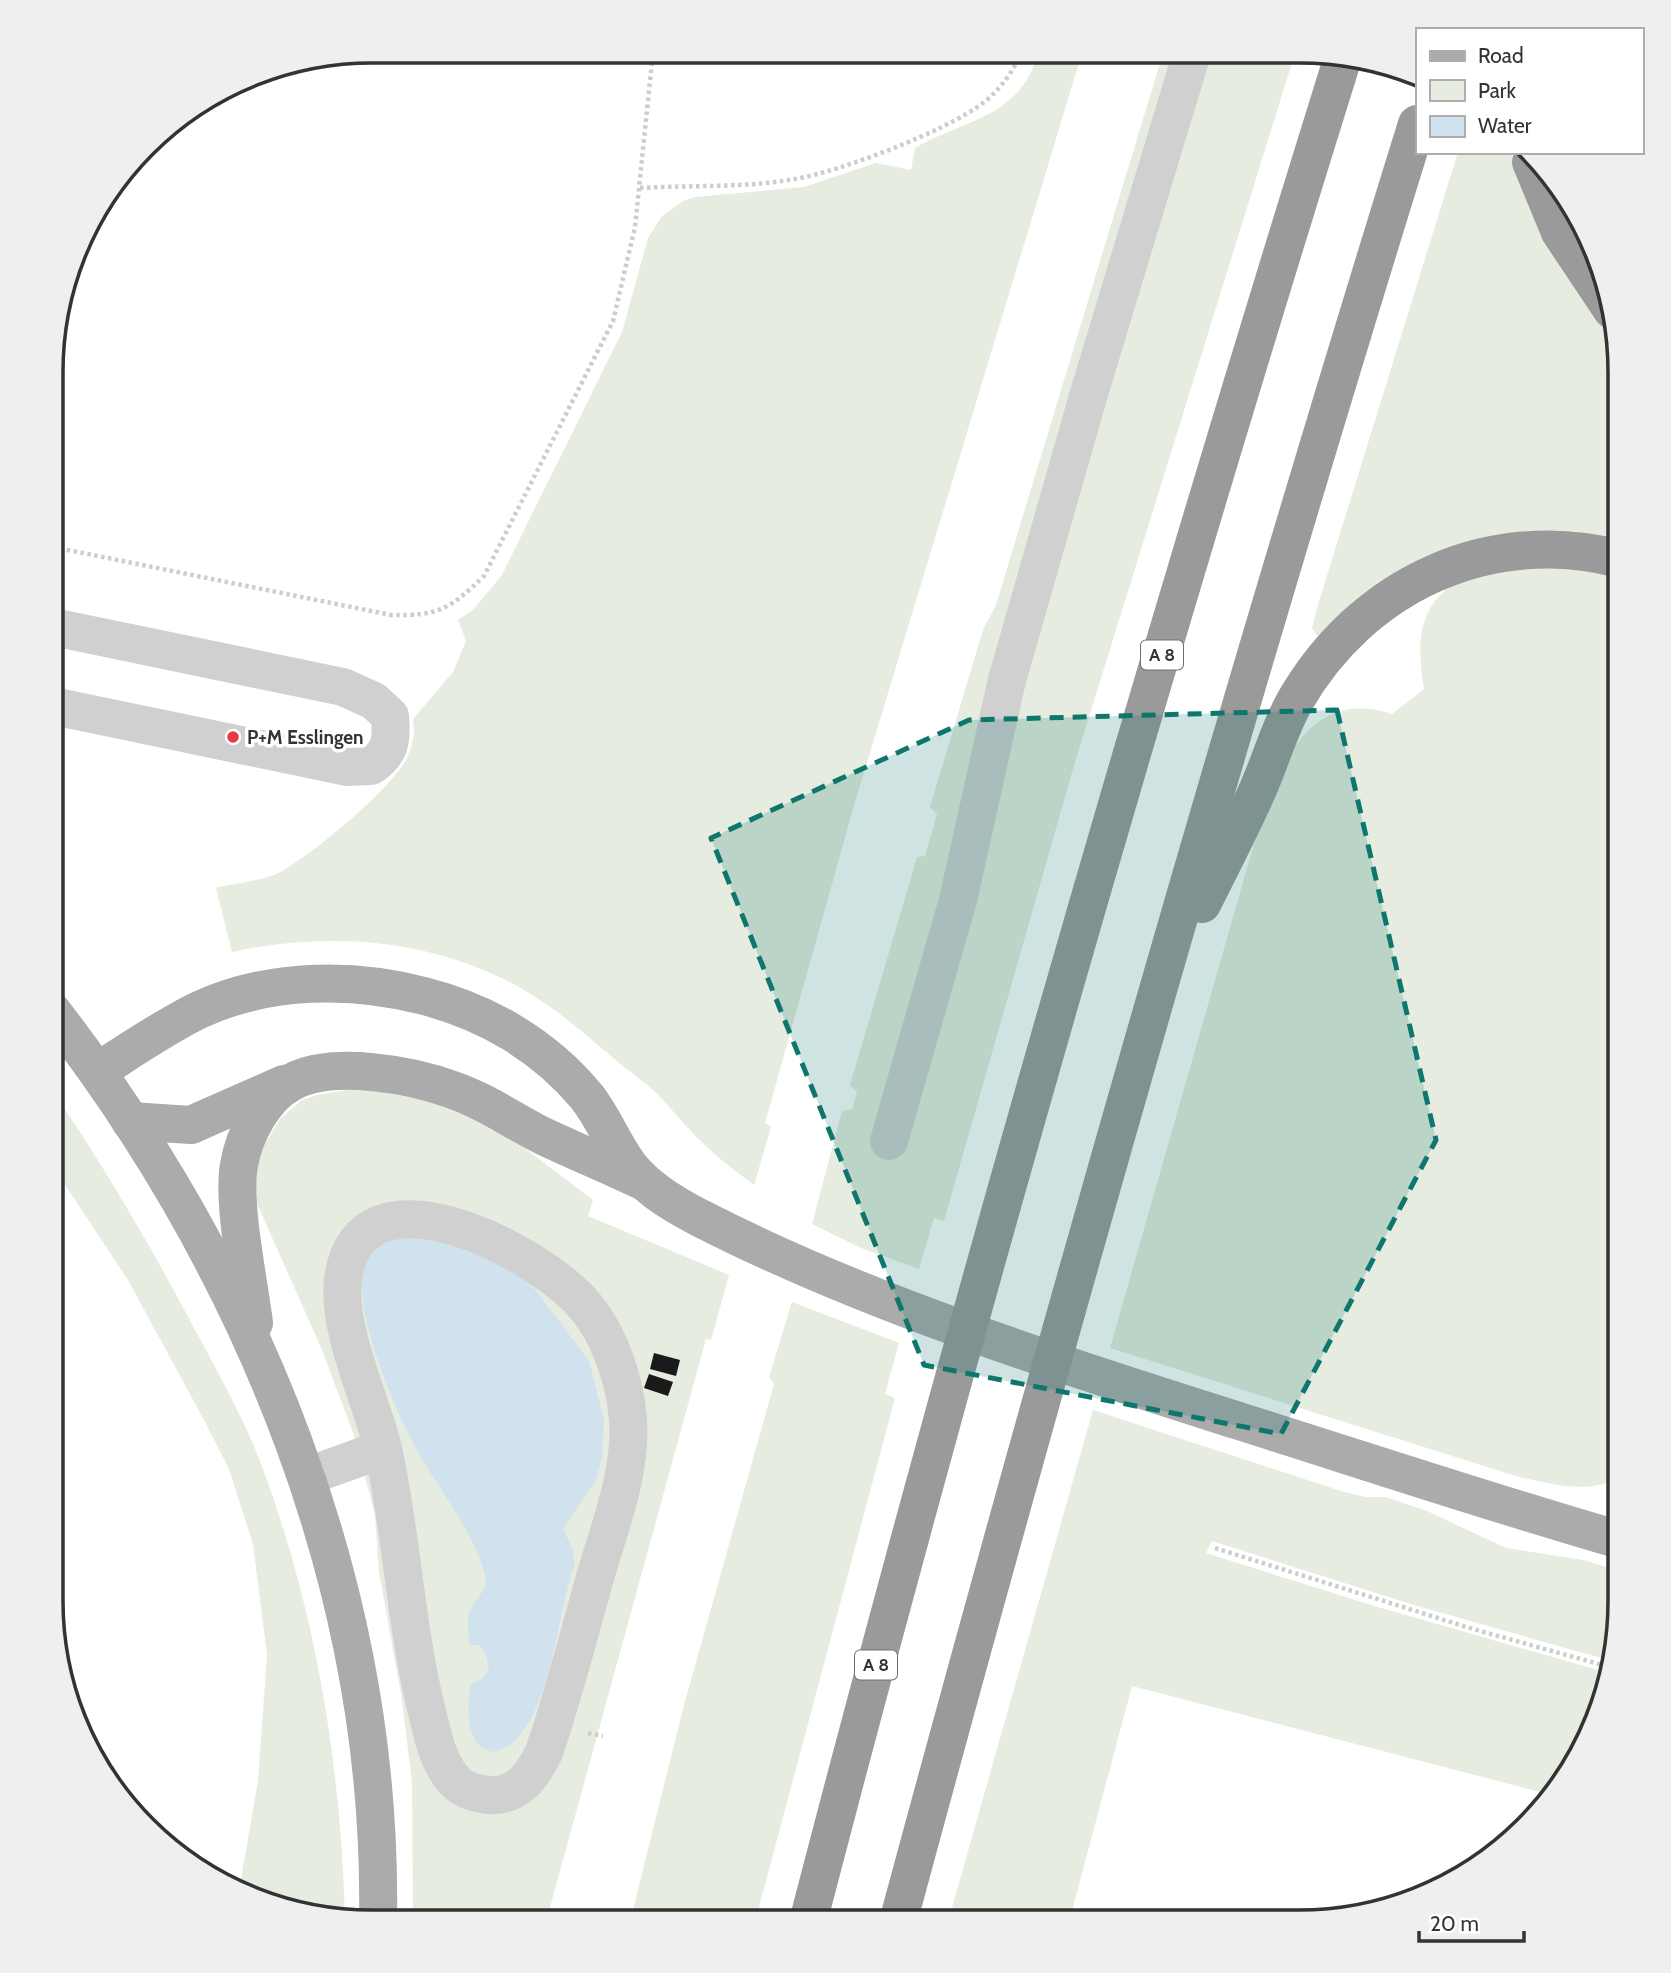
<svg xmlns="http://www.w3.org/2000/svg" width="1671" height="1973" viewBox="0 0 1671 1973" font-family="Cabin,sans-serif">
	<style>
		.green { fill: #e6ecdf }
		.water { fill: #cfe2ee }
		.building { fill: #1a1a1a }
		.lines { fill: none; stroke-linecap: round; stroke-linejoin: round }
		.path { stroke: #cdcdcd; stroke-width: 4.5; stroke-dasharray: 3.5 3.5; stroke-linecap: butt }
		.minor { stroke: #d0d0d0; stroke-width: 38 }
		.major { stroke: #ababab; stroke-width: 38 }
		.highway { stroke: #9a9a9a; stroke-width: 38 }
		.marked { fill: #0f766e; fill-opacity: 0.2; stroke: #0f766e; stroke-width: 5; stroke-dasharray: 14 9; stroke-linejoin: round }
		.poi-dot { fill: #e63946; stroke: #fff; stroke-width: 2.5 }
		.labels { text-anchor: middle; stroke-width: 7; stroke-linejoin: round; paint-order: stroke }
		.shield { fill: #fff; stroke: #707070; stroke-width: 2 }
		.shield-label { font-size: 18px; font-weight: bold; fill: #333 }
		.poi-label { font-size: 19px; font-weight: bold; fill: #333; stroke: #fff; text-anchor: start }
		.rim { fill: none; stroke: #333; stroke-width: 3.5 }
	</style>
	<rect width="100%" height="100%" fill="#fff"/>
	<g class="green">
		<path d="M1038,53H1082L855,802L765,1123L771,1127L754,1185C731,1168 709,1151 690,1130C676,1116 662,1096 646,1084C611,1058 579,1026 543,1002C452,940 337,929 232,952L216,888C236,883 266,881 284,870C316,851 392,789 408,756C413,744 415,732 413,719L453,672L466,641L458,620L473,610L502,575L622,332L648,238L662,216L683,201L695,197L804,187L876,163L911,170L915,148C966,119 1020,118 1038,53Z"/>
		<path d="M1163,53H1295L1075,762L944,1221L934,1218L919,1269L861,1248L812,1224L842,1111L852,1109L857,1092L850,1085L917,857L925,856L937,814L930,807L983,630L996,605Z"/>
		<path d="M1458,152H1511L1522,185L1589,304L1616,337L1620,372V545L1579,536L1318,637L1312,628L1317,608Z"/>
		<path d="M1535,564L1620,576V1477C1590,1495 1551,1484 1519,1477L1110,1348L1251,854C1273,785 1299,684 1392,714L1424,689C1418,647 1415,612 1453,584Z"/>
		<path d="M359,1088L434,1100L514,1140L593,1200L588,1216L729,1275L711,1340L706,1339L546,1922H413L412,1781L401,1694L379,1572L375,1515L354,1435L322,1350L255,1199L258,1156L280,1119L302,1100L317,1095Z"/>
		<path d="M52,1090C104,1166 150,1245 193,1326C217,1371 243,1416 261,1464C316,1610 341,1765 345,1921L269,1905L239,1891L258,1781L267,1655L253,1544L229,1469L204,1420L128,1280L52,1165Z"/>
		<path d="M792,1302L899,1343L885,1394L895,1398L879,1458L755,1922H630L684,1705L774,1384L769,1377Z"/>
		<path d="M1093,1410L1341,1491L1365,1497H1386L1427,1511L1506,1548L1583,1560L1620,1571V1622L1608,1660L1414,1605L1212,1541L1206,1553L1371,1605L1605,1672L1577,1762L1552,1795L1132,1686L1069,1922H948Z"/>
	</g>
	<path class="water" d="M426,1234L510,1269L534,1288L589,1361L604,1420L602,1457L596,1480L563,1529L573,1550L575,1565C556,1610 550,1743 493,1752C464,1747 467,1706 471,1684L483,1678L489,1669L486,1654L479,1645H470C469,1636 466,1622 469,1613C475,1595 490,1593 484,1571C471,1527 438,1489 417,1450C396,1412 354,1314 363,1272C365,1262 372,1253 379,1245C389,1237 413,1237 426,1234Z"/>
	<g class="building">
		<path d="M654,1353L680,1360L676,1376L650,1369Z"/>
		<path d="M649,1374L673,1382L668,1396L644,1388Z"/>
	</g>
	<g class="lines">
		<g class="path">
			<path d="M640,188C692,185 745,188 795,179C842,171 946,131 983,103C1001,89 1012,72 1022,53"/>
			<path d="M53,547L391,615C439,616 450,609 484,576L613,321L635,227L653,52"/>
			<path d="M1215,1548L1473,1629L1606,1666"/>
			<path d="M588,1733L603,1736"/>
		</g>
		<g class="minor">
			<path d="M53,706L347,767L371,766C391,753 392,739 390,716L374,701L343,687L53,627"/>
			<path d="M889,1141L958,900L1007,680L1090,390L1192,53"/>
			<path d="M308,1476L383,1449C402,1534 405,1622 426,1708C432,1731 436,1758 452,1778C461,1789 475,1794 489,1795C518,1797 533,1775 544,1752C564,1694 579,1634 596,1574C610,1526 632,1471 628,1419C625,1381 610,1336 586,1307C542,1253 358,1155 343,1280C337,1330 371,1399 383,1449"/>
		</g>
		<g class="major">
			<path d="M52,1011C253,1271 384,1590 378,1922"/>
			<path d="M98,1071C131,1050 164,1027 199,1010C268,978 352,977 424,996C487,1012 545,1046 587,1097C601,1115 610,1136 622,1155C639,1184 671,1203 700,1218C868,1304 1059,1364 1239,1421C1366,1461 1492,1503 1620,1540"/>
			<path d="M130,1121L191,1125L284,1084"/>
			<path d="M254,1323C249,1282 232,1203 239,1165C244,1135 264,1096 292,1082C333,1060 412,1075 453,1090C485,1101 513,1121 543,1136C575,1151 608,1165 640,1180"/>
		</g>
		<g class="highway">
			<path d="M1531,162L1560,232L1612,310"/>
			<path d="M1202,904C1221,866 1241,828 1258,789C1271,760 1279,729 1295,701C1362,585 1489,525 1620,559"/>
			<path d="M808,1922C971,1295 1151,672 1344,54"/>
			<path d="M898,1922C1061,1319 1232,719 1417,124"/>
		</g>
	</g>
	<path class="marked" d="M1337,710L1436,1140L1281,1434L924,1365L711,838L969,720Z"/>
	<circle class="poi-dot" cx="233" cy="737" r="7"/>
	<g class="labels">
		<g class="shield">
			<rect x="1141" y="640.5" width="42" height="29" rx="5"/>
			<rect x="855" y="1650.5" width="42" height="29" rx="5"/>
		</g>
		<g class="shield-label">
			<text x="1162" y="661">A 8</text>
			<text x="876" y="1671">A 8</text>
		</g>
		<g class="poi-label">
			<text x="247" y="744">P+M Esslingen</text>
		</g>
	</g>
	<path d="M0 0H1671V1973H0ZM372 63H1299A309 309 0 0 1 1608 372V1601A309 309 0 0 1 1299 1910H372A309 309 0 0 1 63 1601V372A309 309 0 0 1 372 63Z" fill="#efefef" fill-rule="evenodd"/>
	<path class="rim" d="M372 63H1299A309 309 0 0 1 1608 372V1601A309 309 0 0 1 1299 1910H372A309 309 0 0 1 63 1601V372A309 309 0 0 1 372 63Z"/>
	<rect x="1416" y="28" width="228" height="126" fill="#ffffff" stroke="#adadad" stroke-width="2"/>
	<rect x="1430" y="51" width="35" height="10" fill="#ababab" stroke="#adadad" stroke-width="2"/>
	<text x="1478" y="63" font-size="21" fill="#333333">Road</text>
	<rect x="1430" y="80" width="35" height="21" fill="#e6ecdf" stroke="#adadad" stroke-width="2"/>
	<text x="1478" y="98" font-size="21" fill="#333333">Park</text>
	<rect x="1430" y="116" width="35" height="21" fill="#cfe2ee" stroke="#adadad" stroke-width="2"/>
	<text x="1478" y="133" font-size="21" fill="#333333">Water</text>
	<path d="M1419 1931v10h105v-10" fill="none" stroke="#333333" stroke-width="3.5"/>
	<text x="1430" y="1931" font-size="21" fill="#333333" stroke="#ffffff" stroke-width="5" paint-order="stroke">20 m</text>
</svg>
